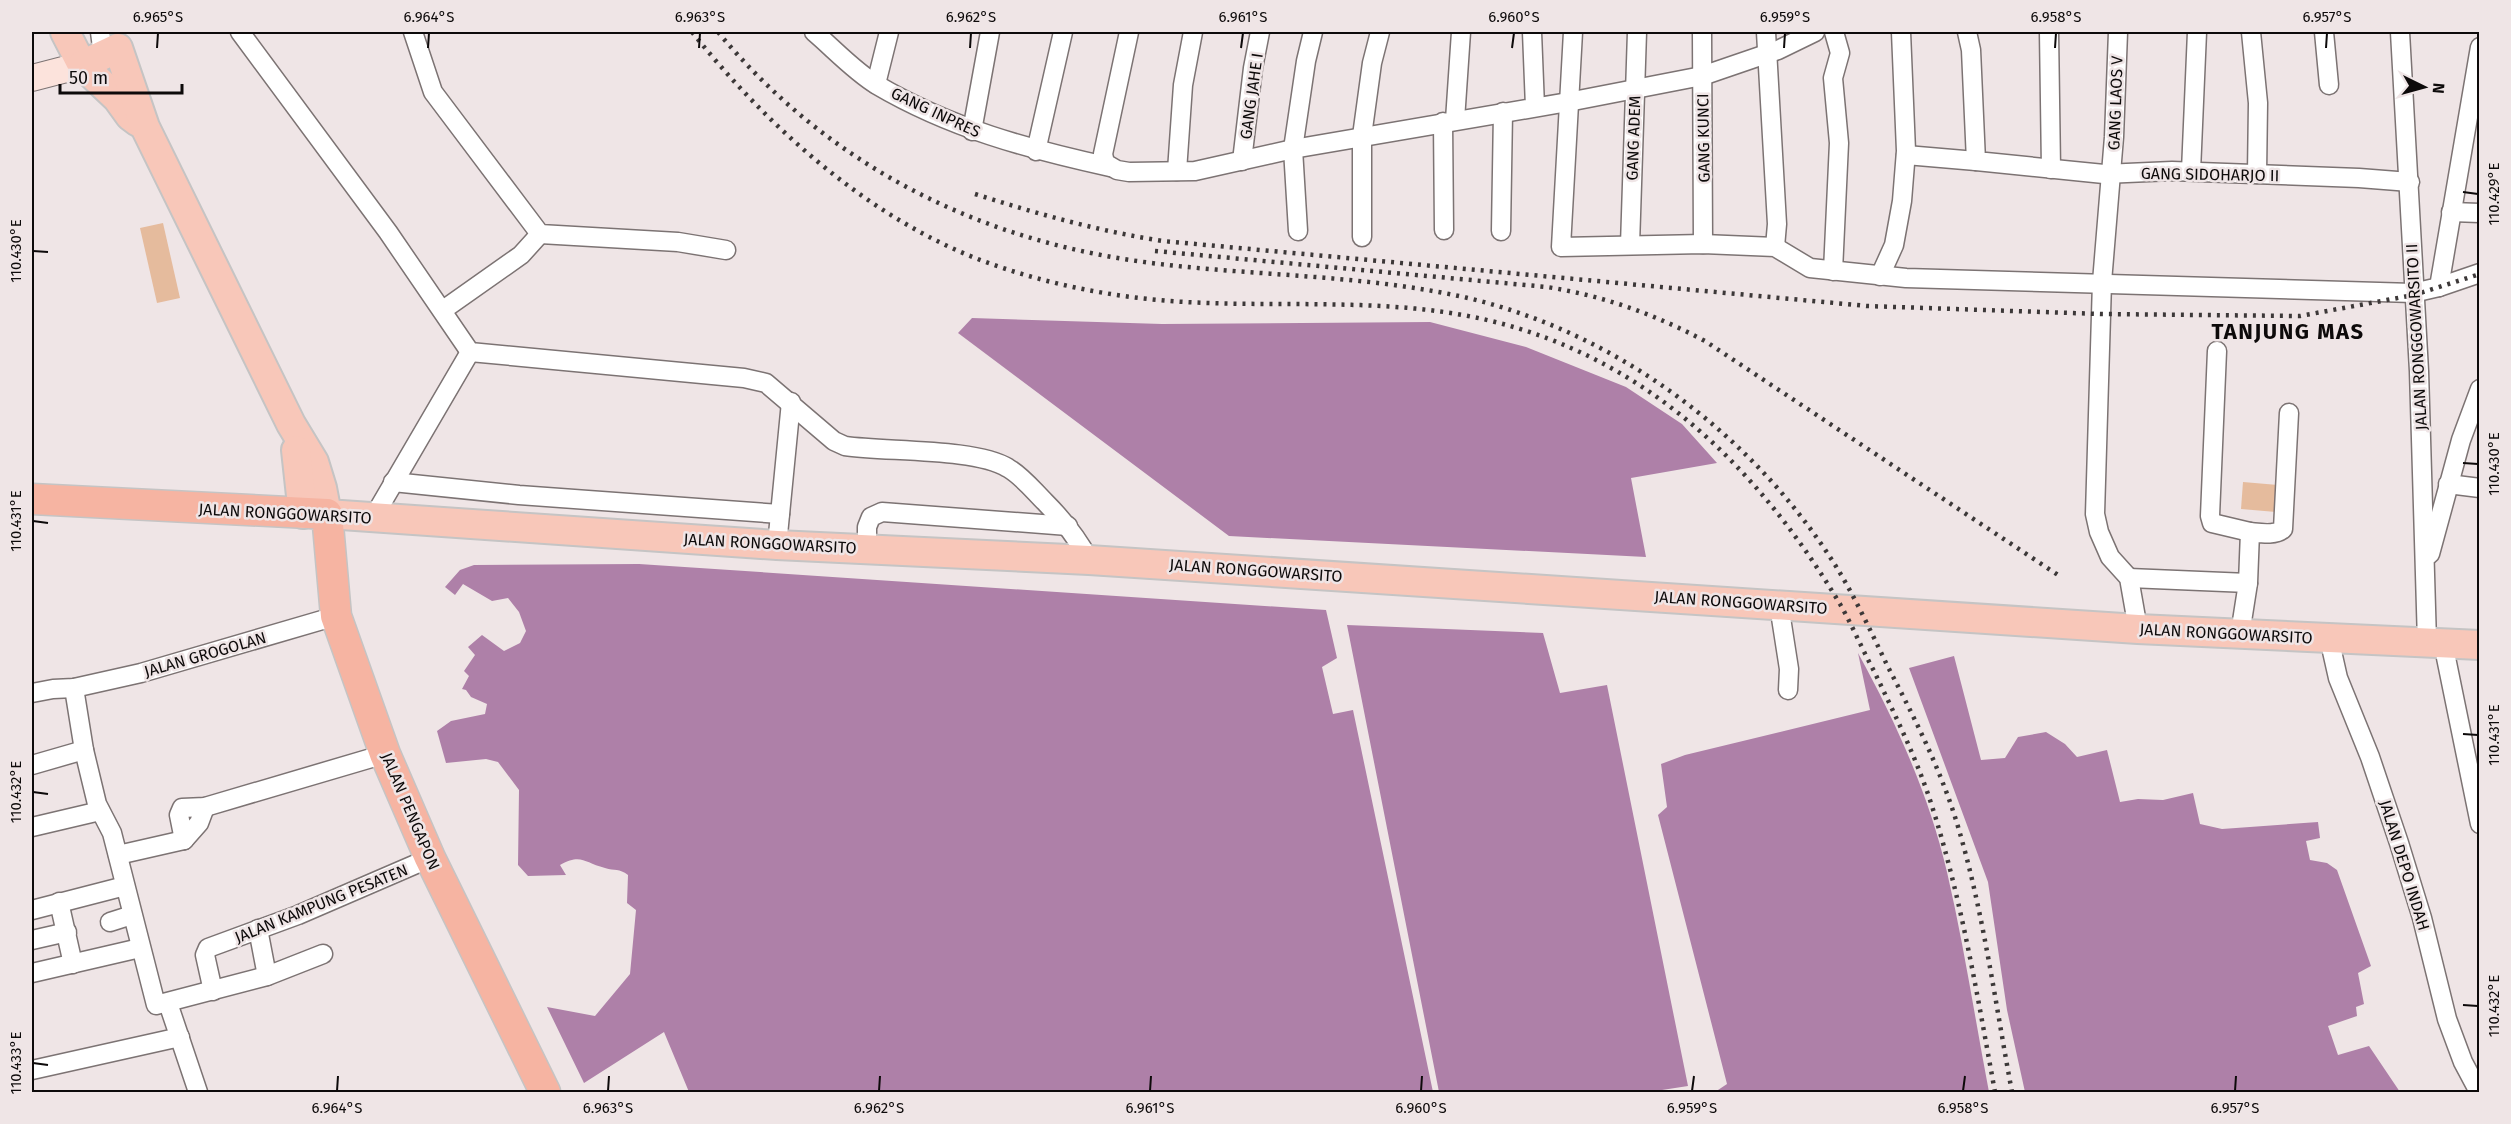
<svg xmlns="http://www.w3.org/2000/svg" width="2511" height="1124" viewBox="0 0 2511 1124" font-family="'Fira Sans',sans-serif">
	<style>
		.green { fill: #e5bb9d }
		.water { fill: #ae80a8 }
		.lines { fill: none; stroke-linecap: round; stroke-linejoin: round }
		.minor-casing { stroke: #7c7373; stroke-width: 21 }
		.secondary-casing { stroke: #7c7373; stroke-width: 28 }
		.primary-casing { stroke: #c5c4c4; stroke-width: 32 }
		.trunk-casing { stroke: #c5c4c4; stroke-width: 33 }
		.minor { stroke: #fff; stroke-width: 18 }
		.secondary { stroke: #fce3dc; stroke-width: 26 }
		.primary { stroke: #f8c7b9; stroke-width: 28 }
		.trunk { stroke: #f6b4a2; stroke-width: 30 }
		.rail { stroke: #3c3838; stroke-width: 4.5; stroke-dasharray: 3 6; stroke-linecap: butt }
		.ticks { fill: none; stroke: #0d0a0a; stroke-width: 2 }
		.labels { text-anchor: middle; stroke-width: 5; stroke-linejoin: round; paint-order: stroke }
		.street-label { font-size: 16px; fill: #0d0a0a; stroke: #efe5e6 }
		.district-label { font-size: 22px; font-weight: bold; letter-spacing: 1.5px; fill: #0d0a0a; stroke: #efe5e6 }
		.neatline { fill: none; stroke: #0d0a0a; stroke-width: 2 }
		.ticks-label { font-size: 15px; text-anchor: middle; fill: #0d0a0a }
	</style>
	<rect width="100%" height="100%" fill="#efe5e6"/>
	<g class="green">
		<path d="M163,223L180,298L157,303L140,228Z"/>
		<path d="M2243,482L2278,485L2276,512L2241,509Z"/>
	</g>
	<g class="water">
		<path d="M972,318L1162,324L1430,322L1526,347L1626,387L1682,424L1717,463L1631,478L1646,557L1229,536L958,333Z"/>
		<path d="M639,564L1326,610L1337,658L1322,667L1333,714L1353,710L1433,1092H689L664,1032L584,1083L547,1007L595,1016L630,974L636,910L627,903L628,875C619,868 615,871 605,868C584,863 582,853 560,865L566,875L528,876L518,865L519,790L498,762L486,759L446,763L437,731L451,721L485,714L487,704L471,697L466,690L462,689L469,676L464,671L475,655L468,647L482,635L504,651L520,643L526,631L519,612L508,598L492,601L463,584L455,595L445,587L460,570L474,565Z"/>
		<path d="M1347,625L1543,633L1560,693L1607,685L1688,1086L1649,1092H1439Z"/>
		<path d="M1858,653C1896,722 1929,795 1947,872C1964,945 1975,1019 1989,1092H1715L1727,1084L1658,815L1667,807L1661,764L1685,755L1870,710Z"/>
		<path d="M1954,656L1981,760L2005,758L2018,737L2046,732L2065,744L2077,757L2107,750L2120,802L2138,799L2163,800L2193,793L2200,824L2222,829L2318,822L2320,838L2306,841L2310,860L2327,863L2337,870L2371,966L2358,973L2364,1004L2356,1007L2357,1016L2328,1026L2338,1055L2369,1046L2400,1092H2025L2007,1010L1988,882L1909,668Z"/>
	</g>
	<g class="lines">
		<defs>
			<g id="minor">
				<path d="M100,32L103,55"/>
				<path d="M240,32L388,232L470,352L744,378L766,383L834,441L845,446C886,452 976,448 1008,468C1022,476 1033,490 1045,502C1063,520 1077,537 1089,560"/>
				<path d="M413,32L433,92L540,234L678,242L726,250"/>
				<path d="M814,32C834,49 854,71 877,85C950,128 1028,149 1110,167"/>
				<path d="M1129,32L1103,154L1105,163L1117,170L1129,172L1195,171L1293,149L1568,102L1702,76L1778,50L1815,32"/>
				<path d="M1532,32L1535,107"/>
				<path d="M1573,32L1561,247L1703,244L1775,247L1810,268L1906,278L2413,293L2439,287L2480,47"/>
				<path d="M1702,32L1703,244"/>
				<path d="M1766,32L1777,224L1775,247"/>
				<path d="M1967,32L1971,50L1976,161L2104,174L2172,171L2359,178L2410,182"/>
				<path d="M2049,32L2051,169"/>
				<path d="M2118,32L2114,137L2102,282L2095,514L2099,532L2110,557L2129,578L2138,629"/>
				<path d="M2251,32L2258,103L2257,174"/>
				<path d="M2324,32L2329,85"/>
				<path d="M2400,32L2419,371L2427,642"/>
				<path d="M876,84L889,32"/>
				<path d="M1455,120L1461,32"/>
				<path d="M1443,122L1444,230"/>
				<path d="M972,131L990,32"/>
				<path d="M1036,151L1063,32"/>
				<path d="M1906,155L1976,161"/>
				<path d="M1242,161L1253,68L1260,32"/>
				<path d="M1177,171L1183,85L1193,32"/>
				<path d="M2191,171L2197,32"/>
				<path d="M2451,212L2480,213"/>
				<path d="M1298,231L1293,149L1306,61L1313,32"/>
				<path d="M1501,231L1503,112"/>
				<path d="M1362,237V136L1372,63L1380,32"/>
				<path d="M1630,245L1637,32"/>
				<path d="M1833,271L1839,143L1833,78L1840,53L1834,32"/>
				<path d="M1880,276L1894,245L1902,201L1906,151L1901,32"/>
				<path d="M2439,287L2480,273"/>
				<path d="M443,310L521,255L540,234"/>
				<path d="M2217,351L2210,516L2212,523L2250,532"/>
				<path d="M393,482L519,495L780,514"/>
				<path d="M2448,484L2480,488"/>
				<path d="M373,518L470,352"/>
				<path d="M777,545L791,402"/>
				<path d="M867,549V527L871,517L882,512L1068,526"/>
				<path d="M2430,554L2461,440L2480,389"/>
				<path d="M2129,578L2248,583"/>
				<path d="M1779,605L1789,669L1788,690"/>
				<path d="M2240,634L2248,583L2250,532C2260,533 2275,536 2283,529L2289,413"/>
				<path d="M2329,638L2338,678L2370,757L2399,843L2422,918L2447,1019L2463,1062L2479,1092"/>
				<path d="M2443,643L2480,824"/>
				<path d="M74,688L84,750L97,804L112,833L156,1005L267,976L323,954"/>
				<path d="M32,693L53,689L74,688L141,673L336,616"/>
				<path d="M32,765L84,750"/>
				<path d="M32,827L100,811"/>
				<path d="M184,840L179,815L182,808L205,807L385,754"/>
				<path d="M184,840L199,823L205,807"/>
				<path d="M118,855L184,840"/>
				<path d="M59,902L73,964"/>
				<path d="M32,910L125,886"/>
				<path d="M110,922L132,915"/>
				<path d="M258,929L267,976"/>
				<path d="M32,940L67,932"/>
				<path d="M32,973L140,948"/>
				<path d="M213,991L205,955L208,948L298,915L430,858"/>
				<path d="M168,1003L198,1092"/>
				<path d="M32,1070L180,1037"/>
			</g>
			<path id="secondary" d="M32,78L82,65"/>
			<g id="primary">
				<path d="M65,32L82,65L117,98L130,116L138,122"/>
				<path d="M82,65L118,48L145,127L291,424L314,462L322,488L327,514L777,545L1089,560L2138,629L2480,645"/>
				<path d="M296,450L303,514"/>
			</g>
			<path id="trunk" d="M32,499L327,514L336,616L385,754L430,858L545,1092"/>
		</defs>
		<use href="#minor" class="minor-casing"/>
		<use href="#secondary" class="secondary-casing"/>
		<use href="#primary" class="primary-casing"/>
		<use href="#trunk" class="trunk-casing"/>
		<use href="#minor" class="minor"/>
		<use href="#secondary" class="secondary"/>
		<use href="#primary" class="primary"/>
		<use href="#trunk" class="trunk"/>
		<g class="rail">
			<path d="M692,32C767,126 868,218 983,261C1048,285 1116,298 1185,302C1275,307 1367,299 1457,314C1630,343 1752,457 1840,604C1852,625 1862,649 1874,671C1894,713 1915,755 1930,800C1961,895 1977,994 1995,1092"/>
			<path d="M718,32C824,160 966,235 1130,260C1237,276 1347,273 1454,295C1610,327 1753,433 1837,568C1856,599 1872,634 1888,667C1914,717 1939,766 1956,820C1983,908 1995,1002 2012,1092"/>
			<path d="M975,194C1038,214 1098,231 1163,241L1867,306L2101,314L2300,316L2414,295L2480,274"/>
			<path d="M1155,251L1547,287C1604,296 1654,314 1705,341L2058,575"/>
		</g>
	</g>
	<path class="ticks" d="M157,48L158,33M428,48L429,33M699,48L700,33M970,48L971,33M1241,48L1243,33M1512,48L1514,33M1784,48L1785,33M2055,48L2056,33M2326,48L2327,33M2463,192L2478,194M33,251L48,252M2463,463L2478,464M33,521L48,523M2463,734L2478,735M33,792L48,794M2463,1005L2478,1006M33,1063L48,1065M337,1091L338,1076M608,1091L609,1076M879,1091L880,1076M1150,1091L1151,1076M1421,1091L1422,1076M1692,1091L1694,1076M1963,1091L1965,1076M2235,1091L2236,1076"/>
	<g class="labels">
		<g class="street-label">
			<text transform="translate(1251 96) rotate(-82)" y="6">GANG JAHE I</text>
			<text transform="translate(2115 103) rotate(-88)" y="6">GANG LAOS V</text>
			<text transform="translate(936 112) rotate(25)" y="6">GANG INPRES</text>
			<text transform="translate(1633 138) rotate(-88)" y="6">GANG ADEM</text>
			<text transform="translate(1703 138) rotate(-91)" y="6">GANG KUNCI</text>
			<text transform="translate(2210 174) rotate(1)" y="6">GANG SIDOHARJO II</text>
			<text transform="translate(2416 337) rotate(-93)" y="6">JALAN RONGGOWARSITO II</text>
			<text transform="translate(285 513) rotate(3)" y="6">JALAN RONGGOWARSITO</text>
			<text transform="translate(770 543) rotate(3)" y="6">JALAN RONGGOWARSITO</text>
			<text transform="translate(1256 570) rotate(4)" y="6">JALAN RONGGOWARSITO</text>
			<text transform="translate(1741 602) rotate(4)" y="6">JALAN RONGGOWARSITO</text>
			<text transform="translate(2226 633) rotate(3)" y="6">JALAN RONGGOWARSITO</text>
			<text transform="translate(205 654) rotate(-16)" y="6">JALAN GROGOLAN</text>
			<text transform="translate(411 811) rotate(67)" y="6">JALAN PENGAPON</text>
			<text transform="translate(2405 865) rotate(73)" y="6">JALAN DEPO INDAH</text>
			<text transform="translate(321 903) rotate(-22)" y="6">JALAN KAMPUNG PESATEN</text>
		</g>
		<g class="district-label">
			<text x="2288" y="339">TANJUNG MAS</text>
		</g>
	</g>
	<rect width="2511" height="1124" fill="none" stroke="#efe5e6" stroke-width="66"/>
	<g transform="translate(2424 87) rotate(95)" stroke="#efe5e6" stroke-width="4.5" paint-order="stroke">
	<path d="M0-4.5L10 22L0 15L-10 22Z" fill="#0d0a0a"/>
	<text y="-9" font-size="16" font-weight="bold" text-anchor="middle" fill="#0d0a0a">N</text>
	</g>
	<path d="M60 84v9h122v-9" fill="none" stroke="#0d0a0a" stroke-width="3"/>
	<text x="69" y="84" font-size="18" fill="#0d0a0a" stroke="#efe5e6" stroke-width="4.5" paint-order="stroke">50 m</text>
	<rect x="33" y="33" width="2445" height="1058" class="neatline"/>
	<g class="ticks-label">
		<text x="158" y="22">6.965°S</text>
		<text x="429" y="22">6.964°S</text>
		<text x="700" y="22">6.963°S</text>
		<text x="971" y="22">6.962°S</text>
		<text x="1243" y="22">6.961°S</text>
		<text x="1514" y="22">6.960°S</text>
		<text x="1785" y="22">6.959°S</text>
		<text x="2056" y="22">6.958°S</text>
		<text x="2327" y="22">6.957°S</text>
		<text transform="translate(2494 194) rotate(-90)" y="5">110.429°E</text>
		<text transform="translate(16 251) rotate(-90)" y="5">110.430°E</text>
		<text transform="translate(2494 464) rotate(-90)" y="5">110.430°E</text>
		<text transform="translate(16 521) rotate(-90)" y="5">110.431°E</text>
		<text transform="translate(2494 735) rotate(-90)" y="5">110.431°E</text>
		<text transform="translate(16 792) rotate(-90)" y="5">110.432°E</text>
		<text transform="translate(2494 1006) rotate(-90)" y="5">110.432°E</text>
		<text transform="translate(16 1063) rotate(-90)" y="5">110.433°E</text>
		<text x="337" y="1113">6.964°S</text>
		<text x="608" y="1113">6.963°S</text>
		<text x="879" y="1113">6.962°S</text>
		<text x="1150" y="1113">6.961°S</text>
		<text x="1421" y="1113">6.960°S</text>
		<text x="1692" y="1113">6.959°S</text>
		<text x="1963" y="1113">6.958°S</text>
		<text x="2235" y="1113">6.957°S</text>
	</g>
</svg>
